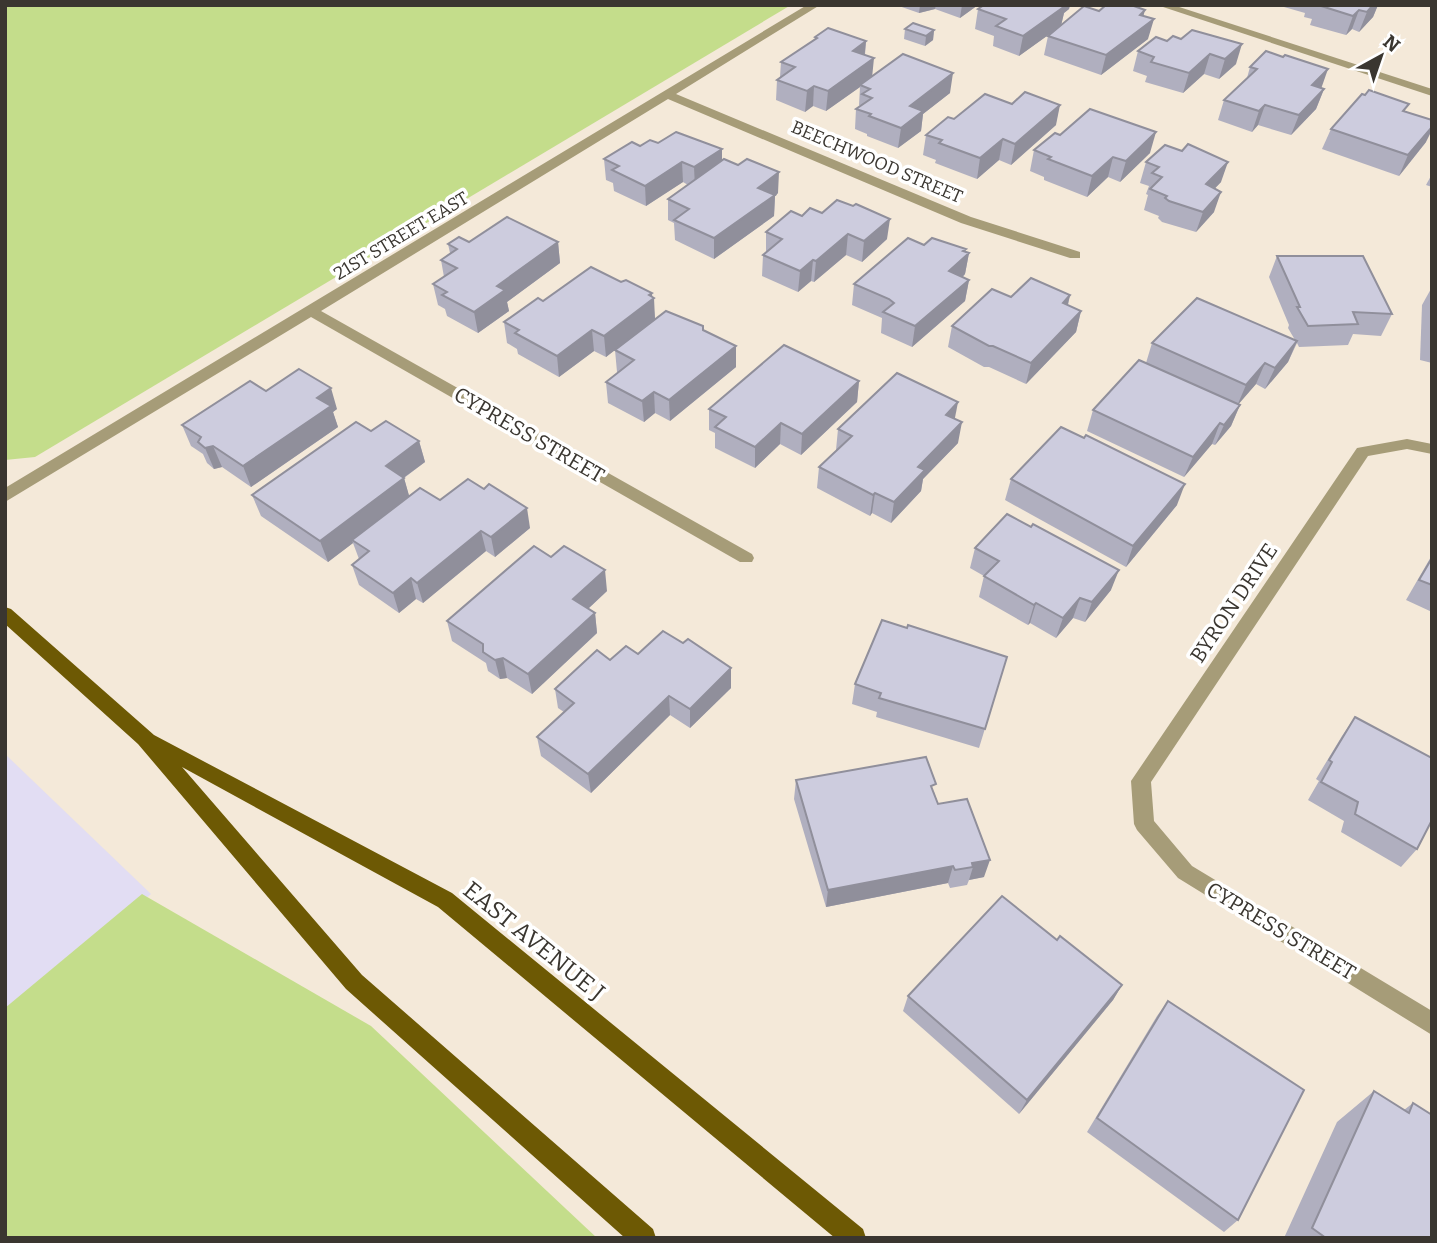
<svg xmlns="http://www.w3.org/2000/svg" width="1437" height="1243" viewBox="0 0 1437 1243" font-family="Bitter,serif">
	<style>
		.commercial { fill: #e2ddf3 }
		.green { fill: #c4dd8b }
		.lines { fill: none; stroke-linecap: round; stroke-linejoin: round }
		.minor { fill: #a69c78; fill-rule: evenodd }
		.primary { fill: #6d5904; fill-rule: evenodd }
		.wall { fill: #b0afbf }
		.shaded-wall { fill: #908f9b }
		.building { fill: #cdccde; stroke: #908f9b; stroke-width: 2 }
		.labels { text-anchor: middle; stroke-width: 7; stroke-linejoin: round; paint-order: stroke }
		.far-street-label { font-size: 18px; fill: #3a3630; stroke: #fff }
		.street-label { font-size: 21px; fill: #3a3630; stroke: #fff }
		.near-street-label { font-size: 24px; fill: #3a3630; stroke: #fff }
	</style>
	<rect width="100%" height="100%" fill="#f4e9d9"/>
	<path class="commercial" d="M5,754L151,894L5,1019Z"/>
	<g class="green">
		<path d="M5,5H791L35,457L5,460Z"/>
		<path d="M142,894L371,1026L597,1238H5V1008Z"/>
	</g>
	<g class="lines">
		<g class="minor">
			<path d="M807,5H820L676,94L971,217L1080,252V258H1070L961,223L668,99L321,311L752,554L754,558L752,562H740L311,317L5,502V488Z"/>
			<path d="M1157,5H1173L1432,89V96Z"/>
			<path d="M1407,439L1432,444V454L1407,449L1368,456L1151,782L1154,821L1192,866L1432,1011V1035L1178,878L1137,830L1134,824L1131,781L1357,448Z"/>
		</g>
		<path class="primary" d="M5,607L11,609L154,735L452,893L863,1229L866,1238H835L438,907L182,767L362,975L653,1229L656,1238H625L346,989L138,744L5,624Z"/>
	</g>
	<g class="wall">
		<path d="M896,5H978L960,18L935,9L919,13Z"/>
		<path d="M984,5H1070L1069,9L1064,13L1061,25L1099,11L1144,16L1148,39L1101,75L1044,55L1048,36L1052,32L1019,56L993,46L994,36L975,29L978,9Z"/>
		<path d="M1284,5H1378L1373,17L1359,32L1352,29L1346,35L1310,25L1312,19L1304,17L1305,13L1284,7Z"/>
		<path d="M905,29L934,30L933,40L925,46L904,39Z"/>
		<path d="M1173,36L1236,64L1219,79L1204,74L1183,93L1145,82L1147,76L1133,71L1138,51L1167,41Z"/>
		<path d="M815,37L866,41L865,55L872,77L950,93L923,114L921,131L898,148L867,136V134L855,129L856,109L860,106L859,105L860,87L826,111L813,106L805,112L776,100L777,80L780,77L781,62L815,39Z"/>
		<path d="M1250,67L1324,89L1316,109L1291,135L1258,125L1252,132L1218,120L1224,100L1247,78Z"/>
		<path d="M1406,112L1426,142L1399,176L1322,149L1331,129Z"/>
		<path d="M954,119L1056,125L1011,165L999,160L977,179L935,163L936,160L923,155L926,135Z"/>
		<path d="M1060,135L1150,153L1120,182L1108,177L1087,197L1044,180V177L1030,171L1034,150Z"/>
		<path d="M658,143L722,161L778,193L775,196L774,216L714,259L675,240L674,223L668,220V199L688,185L683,182L646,206L614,191L613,183L606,180L604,159L640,146Z"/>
		<path d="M1146,162L1221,182L1215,188L1214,212L1196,232L1162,222L1158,218L1159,216L1144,210L1148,195L1146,194L1149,186L1140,183Z"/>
		<path d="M1432,174V187L1426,185Z"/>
		<path d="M802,216L887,239L862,262L846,255L814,282L811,281L798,292L762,276L763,255L766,253V232Z"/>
		<path d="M469,242H558L560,263L507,302L509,311L478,333L447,316L445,309L438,305L433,284L444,277L441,260L450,253L448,244Z"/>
		<path d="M924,245L969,253L965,274L963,277L969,280L965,301L912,347L881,333L882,318L852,305L854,284Z"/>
		<path d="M1277,256L1392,314L1381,336L1353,334L1348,345L1299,347L1297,343L1288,362L1265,389L1256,384L1238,404L1240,405L1231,426L1215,445L1212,444L1184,477L1087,431L1093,410L1146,363L1152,343L1295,340L1288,328L1289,325L1269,277Z"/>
		<path d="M621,282L652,293L655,319L606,357L594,351L559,377L518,354L517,349L507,343L504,322L543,301Z"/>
		<path d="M1432,287V363L1420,360L1422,305Z"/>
		<path d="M1070,295L1068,305L1081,311L1076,332L1026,384L989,367H984L948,347L952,326L1011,297Z"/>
		<path d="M703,330L736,346V367L670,421L655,413L644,422L608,403L606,382L618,372H617L615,350Z"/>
		<path d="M859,381L857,402L801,455L780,444L755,468L715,448V433L709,430V409Z"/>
		<path d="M337,409L333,412L338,427L251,487L222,467L214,469L207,463L203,454L191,446L182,425Z"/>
		<path d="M955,419L958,443L923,479L921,491L891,523L872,513L870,516L817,488L819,467L836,451V450L838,429Z"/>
		<path d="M371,431L419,441L425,462L404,478L409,496L440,500L530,528L495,557L486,551L423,603L416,599L399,613L359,585L352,565L359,559L353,543L328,562L261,516L252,495Z"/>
		<path d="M1084,438L1177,505L1126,567L1005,500L1011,479Z"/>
		<path d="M975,548L1111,590L1085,622L1073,618L1056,638L1030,623L1028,625L979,597L984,576L970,568Z"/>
		<path d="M1432,555V612L1406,600Z"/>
		<path d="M551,557L607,591L588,609L595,613L597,633L532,694L507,678L500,679L488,671L486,663L452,641L447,621Z"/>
		<path d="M683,643L731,668V688L690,728L670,715L591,793L541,756L537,737L564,712L558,708L555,689L610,660Z"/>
		<path d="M1007,657L979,748L876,717L877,712L852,704L855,684Z"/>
		<path d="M1355,717L1417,849L1401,867L1341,832L1344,821L1308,800L1319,781L1316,779L1342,736Z"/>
		<path d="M796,780L934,792L938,804L984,877L969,880L967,885L950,888L948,883L826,907L794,799Z"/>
		<path d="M1057,940L1122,985L1113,1000L1019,1114L903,1011L908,996Z"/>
		<path d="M1168,1001L1238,1220L1224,1232L1087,1132L1157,1016Z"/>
		<path d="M1374,1091L1404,1110L1413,1103L1432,1238H1284L1337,1122Z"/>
	</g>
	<g class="shaded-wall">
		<path d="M920,5H936L935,9L919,13Z"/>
		<path d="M962,5H978L960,18Z"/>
		<path d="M1054,5H1070L1069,9L1064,13L1061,26L1019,56L1023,36Z"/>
		<path d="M1373,5H1378L1373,17L1359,32L1367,12Z"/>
		<path d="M1145,10L1140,29L1154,19L1148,39L1101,75L1106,55L1140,15Z"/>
		<path d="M1359,10L1352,29L1346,35L1353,16Z"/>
		<path d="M934,30L933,40L925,46L926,36Z"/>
		<path d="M866,41L864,61L853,51Z"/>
		<path d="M1242,44L1236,64L1219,79L1225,59Z"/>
		<path d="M1210,54L1204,74L1183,93L1189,73Z"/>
		<path d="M874,58L872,78L860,85V87L826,111L828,91Z"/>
		<path d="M1328,69L1321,89L1312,85Z"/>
		<path d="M953,73L950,93L923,114L921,131L898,148L901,128L910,106Z"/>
		<path d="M814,86L813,106L805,112L807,91Z"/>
		<path d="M1324,89L1316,109L1291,135L1299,115Z"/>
		<path d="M1060,105L1056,125L1011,165L1015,144Z"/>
		<path d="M1265,105L1258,125L1252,132L1259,111Z"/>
		<path d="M1432,127V130L1426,142L1399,176L1408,155Z"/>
		<path d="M1156,132L1150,153L1120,182L1126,161Z"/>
		<path d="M1003,139L999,160L977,179L980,158Z"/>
		<path d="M722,149V170L695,188L694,167Z"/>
		<path d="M1113,157L1108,177L1087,197L1092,176Z"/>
		<path d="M682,162L683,182L646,206L645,186Z"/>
		<path d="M1228,162L1221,182L1199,205L1206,184Z"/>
		<path d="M779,172L778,193L775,196L774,216L714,259V238L758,188Z"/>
		<path d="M1221,192L1214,212L1196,232L1203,212Z"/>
		<path d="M890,219L887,239L862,262L864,241Z"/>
		<path d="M848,234L846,255L814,282L816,261Z"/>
		<path d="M558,242L560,263L507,302L509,311L478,333L474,312L497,286Z"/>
		<path d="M966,249L964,258L969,253L965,274L946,292L949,271Z"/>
		<path d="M813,260L811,281L798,292L800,271Z"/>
		<path d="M969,280L965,301L912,347L915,326Z"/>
		<path d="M652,293V299L654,298L655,319L606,357L604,336Z"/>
		<path d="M1070,295L1065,316L1063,303Z"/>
		<path d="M1081,311L1076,332L1026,384L1031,363Z"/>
		<path d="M592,330L594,351L559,377L557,356Z"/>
		<path d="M1297,341L1288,362L1265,389L1275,368Z"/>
		<path d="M736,346V367L670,421L669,400Z"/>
		<path d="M1265,363L1256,384L1237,406L1246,385Z"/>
		<path d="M859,381L857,402L801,455L802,434Z"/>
		<path d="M331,388L337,409L333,412L338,427L251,487L243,466L317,398Z"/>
		<path d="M654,392L655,413L644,422L642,401Z"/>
		<path d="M958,402L954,423L946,415Z"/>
		<path d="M1240,405L1231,426L1215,445L1224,425Z"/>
		<path d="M962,422L958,443L923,479L921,491L891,523L894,502L918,467Z"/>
		<path d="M781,423L780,444L755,468V447Z"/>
		<path d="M1220,423L1212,444L1184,477L1193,457Z"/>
		<path d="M419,441L425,462L391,487L386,466Z"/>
		<path d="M213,446L222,467L214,469L205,448Z"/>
		<path d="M404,478L410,499L352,540L353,543L328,562L320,541Z"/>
		<path d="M1185,484L1177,505L1126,567L1133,546Z"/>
		<path d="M875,493L872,513L870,516L873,495Z"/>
		<path d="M527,508L530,528L495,557L491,537Z"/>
		<path d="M481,531L486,551L423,603L417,583Z"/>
		<path d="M605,570L607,591L576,620L573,599Z"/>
		<path d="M1119,570L1111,590L1085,622L1092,602Z"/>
		<path d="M411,578L416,599L399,613L393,593Z"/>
		<path d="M1080,598L1073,618L1056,638L1063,618Z"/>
		<path d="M1036,603L1030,623L1028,625L1034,605Z"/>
		<path d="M595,613L597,633L532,694L528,674Z"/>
		<path d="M503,658L507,678L500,679L495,660Z"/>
		<path d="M731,668V688L690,728V709Z"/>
		<path d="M669,696L670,715L591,793L588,774Z"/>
		<path d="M990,860L984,877L969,880L973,867L972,863Z"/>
		<path d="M953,866L948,883L826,907L828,890Z"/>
		<path d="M1122,985L1113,1000L1019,1114L1027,1100Z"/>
	</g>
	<g class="building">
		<path d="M984,5H1062L1065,6L1023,36L996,26L1006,19L978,9Z"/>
		<path d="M1106,5H1131L1145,10L1140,15L1154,19L1106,55L1048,36L1084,6L1099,11Z"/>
		<path d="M1318,5H1373L1367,12L1359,10L1353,16Z"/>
		<path d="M913,23L934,30L926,36L905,29Z"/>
		<path d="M828,28L866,41L853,51L874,58L828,91L814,86L807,91L777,80L795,67L781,62L817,38L815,37Z"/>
		<path d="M1192,30L1242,44L1225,59L1210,54L1189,73L1151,62L1154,57L1138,51L1156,37L1167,41L1173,36L1181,39Z"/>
		<path d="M1266,51L1283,57L1285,55L1328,69L1312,85L1324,89L1299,115L1265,105L1259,111L1224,100L1257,69L1250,67Z"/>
		<path d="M903,54L953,73L910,106L923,111L901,128L869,116L871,114L856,109L872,98L862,94L870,89L860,85Z"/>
		<path d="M1369,90L1409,104L1403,111L1432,120V127L1408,155L1331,129L1362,94L1365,95Z"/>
		<path d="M1025,92L1060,105L1015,144L1003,139L980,158L939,143L942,140L926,135L948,117L954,119L985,94L1012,104Z"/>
		<path d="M1090,109L1156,132L1126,161L1113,157L1092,176L1048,159L1051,157L1034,150L1055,133L1060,135Z"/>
		<path d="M676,132L722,149L694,167L682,162L645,186L612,170L619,166L604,159L632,142L640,146L650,140L658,143Z"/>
		<path d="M1188,144L1228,162L1206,184L1221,192L1203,212L1169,201L1165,198L1167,196L1150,189L1162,177L1152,173L1159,167L1146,162L1165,145L1182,151Z"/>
		<path d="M724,159L738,165L747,159L779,172L758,188L775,195L714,238L674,220L689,209L668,199Z"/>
		<path d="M837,200L853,206L856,204L890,219L864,241L848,234L816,261L813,260L800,271L763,255L782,239L766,232L791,211L802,216L810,208L822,213Z"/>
		<path d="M507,217L558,242L497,286L505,290L474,312L442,295L447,292L433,284L457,268L441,260L457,249L448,244L459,237L469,242Z"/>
		<path d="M908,238L924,245L932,238L966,249L963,251L969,253L949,271L969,280L915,326L883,312L894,303L889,299L854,284Z"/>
		<path d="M1277,256H1363L1392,314L1353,312L1358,324L1308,326L1297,307H1300Z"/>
		<path d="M591,267L621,282L626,280L652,293L649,295L654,298L604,336L592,330L557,356L515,333L519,330L504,322L538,298L543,301Z"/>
		<path d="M1031,278L1070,295L1063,303L1081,311L1031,363L993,346H989L952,326L992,289L1011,297Z"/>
		<path d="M1197,298L1297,341L1275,368L1265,363L1246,385L1152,343Z"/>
		<path d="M666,311L703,326V330L736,346L669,400L654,392L642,401L606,382L634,360L615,350Z"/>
		<path d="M784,345L859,381L802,434L781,423L755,447L715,427L726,417L709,409Z"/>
		<path d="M1139,360L1240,405L1224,425L1220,423L1193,457L1093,410Z"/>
		<path d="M299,369L331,388L317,398L331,406L243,466L213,446L205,448L198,442L201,437L182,425L250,381L266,391Z"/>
		<path d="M897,373L958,402L946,415L962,422L918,467L925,470L894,502L875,493L873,495L819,467L852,436L838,429Z"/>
		<path d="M386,421L419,441L386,466L404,478L320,541L252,495L356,422L371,431Z"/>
		<path d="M1061,427L1084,438L1086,435L1185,484L1133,546L1011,479Z"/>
		<path d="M468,479L484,489L489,484L527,508L491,537L481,531L417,583L411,578L393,593L352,565L369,551L352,540L420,488L440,500Z"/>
		<path d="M1007,514L1031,527L1033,524L1119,570L1092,602L1080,598L1063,618L1036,603L1034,605L984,576L999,561L975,548Z"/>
		<path d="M534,546L551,557L564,546L605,570L573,599L595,613L528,674L503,658L495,660L483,652V644L447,621Z"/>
		<path d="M1432,558V585L1419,580Z"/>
		<path d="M882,620L907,628L908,625L1007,657L985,729L879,698L881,693L855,684Z"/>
		<path d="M663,631L683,643L688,639L731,668L690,709L669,696L588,774L537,737L574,703L555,689L597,650L610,660L626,646L638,654Z"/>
		<path d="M1355,717L1432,758V820L1417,849L1355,814L1358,802L1321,782L1332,762L1329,760Z"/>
		<path d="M926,757L936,784L931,786L938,804L967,799L990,860L972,863L973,867L955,870L953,866L828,890L796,780Z"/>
		<path d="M1002,896L1057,940L1060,936L1122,985L1027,1100L908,996Z"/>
		<path d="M1168,1001L1304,1090L1238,1220L1097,1118Z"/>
		<path d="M1374,1091L1409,1113L1413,1103L1432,1115V1238H1326L1312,1228Z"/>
	</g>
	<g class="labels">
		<g class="far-street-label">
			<text transform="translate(877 162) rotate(23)" y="6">BEECHWOOD STREET</text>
			<text transform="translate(401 236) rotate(-31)" y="6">21ST STREET EAST</text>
		</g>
		<g class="street-label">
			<text transform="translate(529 435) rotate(30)" y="7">CYPRESS STREET</text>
			<text transform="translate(1234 603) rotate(-56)" y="7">BYRON DRIVE</text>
			<text transform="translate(1281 931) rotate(31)" y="7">CYPRESS STREET</text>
		</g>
		<g class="near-street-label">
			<text transform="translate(534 941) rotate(39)" y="8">EAST AVENUE J</text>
		</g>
	</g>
	<rect width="1437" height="1243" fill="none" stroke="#3a3630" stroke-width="14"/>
	<g transform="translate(1381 56) rotate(40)" stroke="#ffffff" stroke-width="5" paint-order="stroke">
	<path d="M0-5L12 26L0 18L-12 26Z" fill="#3a3630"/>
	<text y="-10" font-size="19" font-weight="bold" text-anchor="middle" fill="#3a3630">N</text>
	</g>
</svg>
